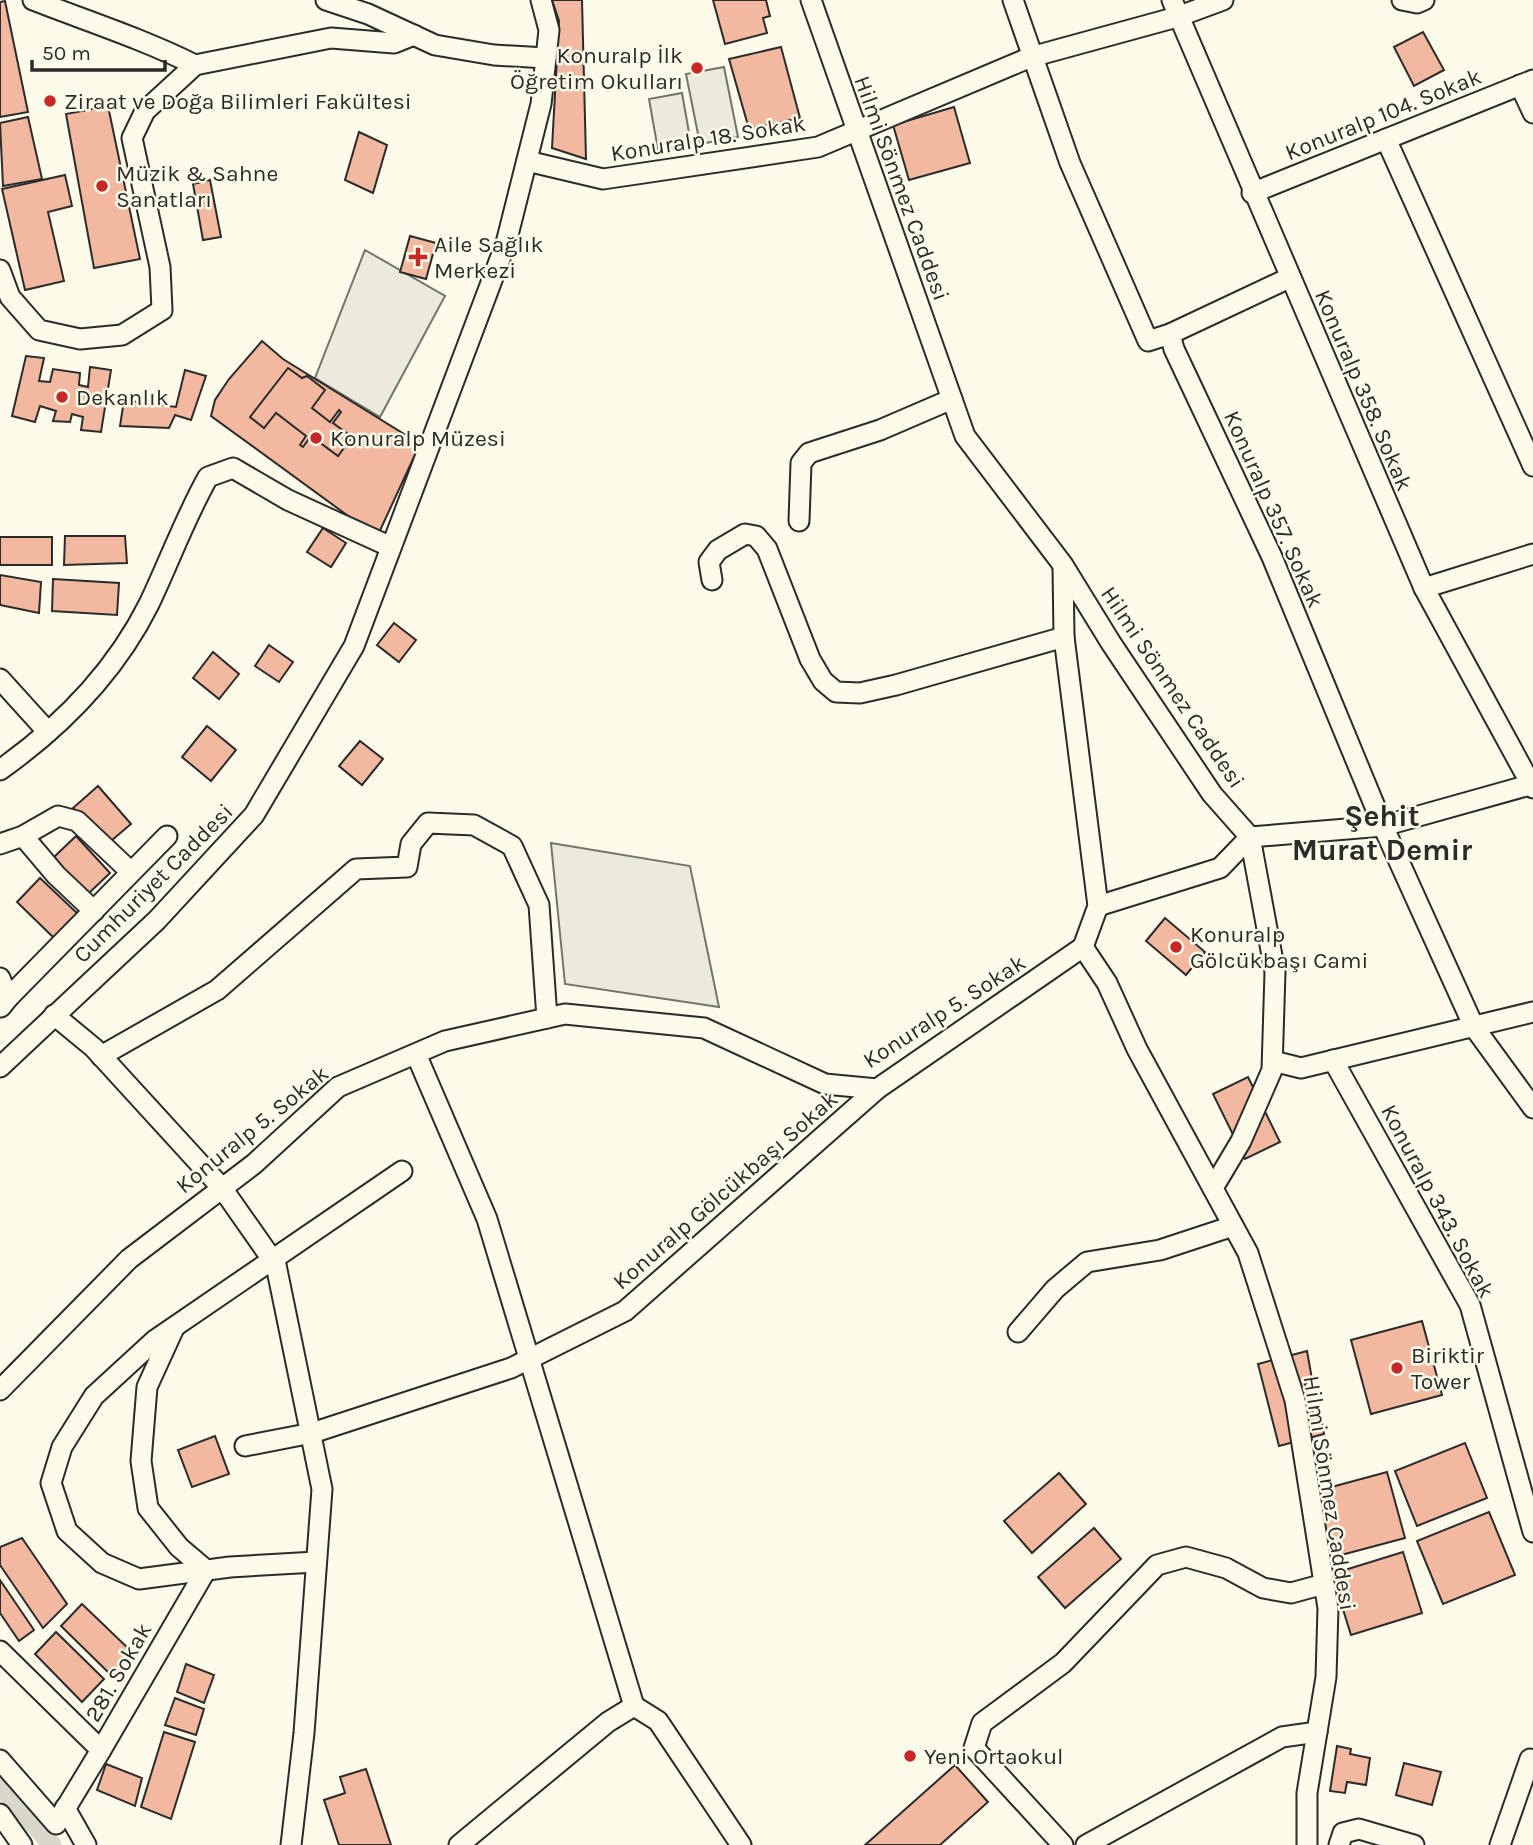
<svg xmlns="http://www.w3.org/2000/svg" width="1533" height="1845" viewBox="0 0 1533 1845" font-family="Karla,sans-serif">
	<style>
		.green { fill: #ecebdb; stroke: #74746e; stroke-width: 2 }
		.lines { fill: none; stroke-linecap: round; stroke-linejoin: round }
		.canal { stroke: #d8d7c9; stroke-width: 19 }
		.building { fill: #f2b8a0; stroke: #2b2b2b; stroke-width: 2 }
		.minor-casing { stroke: #2b2b2b; stroke-width: 23 }
		.minor { stroke: #fdfbea; stroke-width: 19 }
		.poi-dot { fill: #c62828; stroke: #fdfbea; stroke-width: 2.5 }
		.labels { text-anchor: middle; stroke-width: 5; stroke-linejoin: round; paint-order: stroke }
		.poi-label { font-size: 23px; fill: #2b2b2b; stroke: #fdfbea; text-anchor: start }
		.street-label { font-size: 23px; fill: #2b2b2b; stroke: #fdfbea }
		.district-label { font-size: 30px; font-weight: bold; fill: #2b2b2b; stroke: #fdfbea }
	</style>
	<rect width="100%" height="100%" fill="#fdfbea"/>
	<g class="green">
		<path d="M724,67L738,137L700,144L686,74Z"/>
		<path d="M682,93L691,144L658,150L649,99Z"/>
		<path d="M365,250L445,296L380,417L315,378Z"/>
		<path d="M551,843L690,866L719,1007L565,984Z"/>
	</g>
	<g class="lines">
		<path class="canal" d="M0,1786L52,1845"/>
	</g>
	<g class="building">
		<path d="M552,0H582L586,159L552,148L559,21Z"/>
		<path d="M713,0H766L770,16L763,18L767,33L725,44Z"/>
		<path d="M5,1L28,112L0,117V2Z"/>
		<path d="M1423,32L1444,70L1414,86L1394,47Z"/>
		<path d="M781,47L800,118L749,129L729,59Z"/>
		<path d="M108,106L140,259L94,268L66,114Z"/>
		<path d="M954,107L970,163L909,180L893,125Z"/>
		<path d="M28,117L42,179L3,186L0,123Z"/>
		<path d="M359,132L387,145L373,193L345,180Z"/>
		<path d="M65,175L72,206L48,212L64,281L25,290L2,189Z"/>
		<path d="M210,180L221,237L203,240L193,184Z"/>
		<path d="M410,236L436,243L426,279L400,272Z"/>
		<path d="M262,341L283,359L420,444L377,537L211,416L215,400L229,379Z"/>
		<path d="M26,356L44,358L39,381L50,382L53,369L80,373L79,385L88,387L90,367L111,370L101,432L81,430L83,417L72,414L70,422L53,421L56,411L40,406L35,422L12,416Z"/>
		<path d="M288,368L302,378L307,376L325,390L312,408L330,422L339,410L341,412L333,423L352,437L338,456L311,436L303,447L300,445L306,436L276,413L264,428L250,417Z"/>
		<path d="M185,370L206,376L191,420L175,415L169,428L120,426L124,400L176,407Z"/>
		<path d="M323,528L346,543L331,567L307,552Z"/>
		<path d="M65,536H125L127,563L64,565Z"/>
		<rect x="0" y="537" width="52" height="28"/>
		<path d="M0,575L41,582L39,613L0,605Z"/>
		<path d="M53,579L119,583L117,615L52,611Z"/>
		<path d="M394,623L416,640L399,662L377,645Z"/>
		<path d="M269,645L293,662L279,682L255,666Z"/>
		<path d="M213,652L239,674L219,699L193,678Z"/>
		<path d="M207,726L236,750L211,781L182,757Z"/>
		<path d="M360,741L383,759L362,785L339,766Z"/>
		<path d="M98,786L131,824L105,846L73,808Z"/>
		<path d="M76,836L110,873L87,895L53,858Z"/>
		<path d="M40,878L78,914L55,939L17,902Z"/>
		<path d="M1165,918L1205,952L1186,975L1146,941Z"/>
		<path d="M1248,1077L1280,1142L1245,1159L1213,1094Z"/>
		<path d="M1422,1321L1442,1395L1371,1414L1351,1340Z"/>
		<path d="M1307,1351L1312,1379L1305,1384L1314,1417L1321,1418L1324,1434L1279,1446L1258,1364Z"/>
		<path d="M215,1436L229,1474L192,1487L178,1450Z"/>
		<path d="M1465,1443L1487,1498L1417,1526L1395,1471Z"/>
		<path d="M1387,1472L1405,1538L1330,1558L1313,1492Z"/>
		<path d="M1059,1473L1086,1504L1032,1553L1004,1521Z"/>
		<path d="M1489,1512L1515,1575L1443,1604L1417,1541Z"/>
		<path d="M1094,1528L1121,1559L1065,1608L1038,1577Z"/>
		<path d="M22,1538L67,1604L43,1628L0,1565V1547Z"/>
		<path d="M1403,1552L1422,1613L1351,1635L1332,1574Z"/>
		<path d="M0,1580L34,1630L19,1641L0,1613Z"/>
		<path d="M82,1604L132,1652L111,1675L61,1626Z"/>
		<path d="M56,1632L104,1679L82,1702L35,1654Z"/>
		<path d="M186,1664L214,1675L204,1703L177,1692Z"/>
		<path d="M175,1698L204,1709L196,1735L165,1725Z"/>
		<path d="M164,1732L195,1742L171,1819L141,1807Z"/>
		<path d="M1337,1746L1351,1749L1350,1754L1370,1758L1366,1785L1347,1782L1345,1793L1330,1791Z"/>
		<path d="M1404,1763L1441,1772L1432,1805L1396,1795Z"/>
		<path d="M106,1764L142,1778L135,1806L97,1790Z"/>
		<path d="M955,1765L988,1802L940,1845H865Z"/>
		<path d="M366,1769L391,1845H339L324,1800L345,1793L340,1777Z"/>
	</g>
	<g class="lines">
		<defs>
			<g id="minor">
				<path d="M33,0C87,21 143,39 195,65"/>
				<path d="M326,0L368,14L435,45L494,55L546,58"/>
				<path d="M811,0L965,436L1063,565L1111,643L1212,794L1250,837L1275,972L1272,1070L1241,1141L1213,1188"/>
				<path d="M1013,0L1070,163L1148,341L1170,334"/>
				<path d="M1172,0L1424,588L1533,788"/>
				<path d="M1402,0L1417,3L1424,0"/>
				<path d="M1520,85L1533,113"/>
				<path d="M1386,139L1533,466"/>
				<path d="M527,161L603,179L818,147L1031,57L1177,17L1223,0"/>
				<path d="M1252,193L1533,80"/>
				<path d="M0,270L10,297L39,330L80,339L122,335L162,310L160,267L132,138L145,111L195,65L331,38L394,43L414,35"/>
				<path d="M1289,278L1170,334L1174,349L1272,557L1383,826L1474,1027L1533,1108"/>
				<path d="M799,521L801,463L809,453L880,430L952,399"/>
				<path d="M1063,566L1064,637L1098,906L1083,947"/>
				<path d="M712,580L709,562L718,550L745,534L756,536L767,549L810,659L823,681L836,692L860,693L896,685L1064,637"/>
				<path d="M1424,588L1533,554"/>
				<path d="M0,679L48,732"/>
				<path d="M0,770C62,726 115,672 149,604C169,562 185,518 208,477L233,468L288,500L391,547"/>
				<path d="M23,836L56,875L94,911"/>
				<path d="M0,844L23,836L58,816L77,821L131,872"/>
				<path d="M1098,906L1220,868L1250,837L1383,826L1533,784"/>
				<path d="M1083,947L1107,983L1137,1049L1248,1253L1295,1400L1328,1608L1326,1677L1307,1793V1845"/>
				<path d="M0,978L8,998L1,1007"/>
				<path d="M8,998L167,836"/>
				<path d="M54,1015L94,1048L222,1188L276,1265L322,1489L304,1733L291,1845"/>
				<path d="M416,1054L487,1219L634,1706"/>
				<path d="M101,1056L217,990L356,869L407,867L411,844L428,823L474,825L512,846L539,905L547,1018"/>
				<path d="M1333,1060L1470,1305L1533,1532"/>
				<path d="M1273,1061L1301,1068L1533,1012"/>
				<path d="M0,1067L157,920L254,815L354,646L506,243L541,104L549,30L541,0"/>
				<path d="M1018,1332L1055,1289L1087,1262L1160,1250L1233,1226"/>
				<path d="M0,1390L129,1259L254,1164L338,1087L445,1041L565,1014L704,1028L825,1084L877,1089L1083,947"/>
				<path d="M245,1446L312,1433L511,1368L625,1311L877,1089"/>
				<path d="M316,1562L230,1567L139,1579L102,1563L67,1531L51,1483L62,1447L94,1396L155,1340L402,1171"/>
				<path d="M0,1651L101,1750L206,1570L179,1547L148,1508L141,1461L147,1387L174,1328"/>
				<path d="M0,1760L56,1824L101,1750"/>
				<path d="M65,1808L86,1845"/>
				<path d="M0,1814L22,1845"/>
				<path d="M459,1845L608,1722L634,1706L658,1721L741,1845"/>
				<path d="M1063,1845L974,1748L982,1723L1063,1663L1157,1565L1186,1557L1226,1568L1263,1588L1291,1593L1324,1584"/>
				<path d="M1086,1845L1282,1737L1317,1732"/>
				<path d="M1339,1845L1343,1833L1359,1829L1414,1845"/>
				<path d="M1500,1845L1530,1759"/>
			</g>
		</defs>
		<use href="#minor" class="minor-casing"/>
		<use href="#minor" class="minor"/>
	</g>
	<g class="poi-dot">
		<circle cx="697" cy="68" r="7"/>
		<circle cx="50" cy="101" r="7"/>
		<circle cx="102" cy="186" r="7"/>
		<path d="M414.5 246.5h7v7h7v7h-7v7h-7v-7h-7v-7h7z"/>
		<circle cx="62" cy="397" r="7"/>
		<circle cx="316" cy="438" r="7"/>
		<circle cx="1176" cy="947" r="7"/>
		<circle cx="1397" cy="1368" r="7"/>
		<circle cx="910" cy="1756" r="7"/>
	</g>
	<g class="labels">
		<g class="poi-label">
			<text x="683" y="63" text-anchor="end">Konuralp İlk<tspan x="683" dy="26">Öğretim Okulları</tspan></text>
			<text x="64" y="109">Ziraat ve Doğa Bilimleri Fakültesi</text>
			<text x="116" y="181">Müzik &amp; Sahne<tspan x="116" dy="26">Sanatları</tspan></text>
			<text x="434" y="252">Aile Sağlık<tspan x="434" dy="26">Merkezi</tspan></text>
			<text x="76" y="405">Dekanlık</text>
			<text x="330" y="446">Konuralp Müzesi</text>
			<text x="1190" y="942">Konuralp<tspan x="1190" dy="26">Gölcükbaşı Cami</tspan></text>
			<text x="1411" y="1363">Biriktir<tspan x="1411" dy="26">Tower</tspan></text>
			<text x="924" y="1764">Yeni Ortaokul</text>
		</g>
		<g class="street-label">
			<text transform="translate(1383 114) rotate(-22)" y="8">Konuralp 104. Sokak</text>
			<text transform="translate(708 138) rotate(-9)" y="8">Konuralp 18. Sokak</text>
			<text transform="translate(902 188) rotate(70)" y="8">Hilmi Sönmez Caddesi</text>
			<text transform="translate(1364 390) rotate(67)" y="8">Konuralp 358. Sokak</text>
			<text transform="translate(1274 509) rotate(66)" y="8">Konuralp 357. Sokak</text>
			<text transform="translate(1173 687) rotate(56)" y="8">Hilmi Sönmez Caddesi</text>
			<text transform="translate(153 883) rotate(-45)" y="8">Cumhuriyet Caddesi</text>
			<text transform="translate(944 1011) rotate(-33)" y="8">Konuralp 5. Sokak</text>
			<text transform="translate(252 1129) rotate(-39)" y="8">Konuralp 5. Sokak</text>
			<text transform="translate(725 1190) rotate(-41)" y="8">Konuralp Gölcükbaşı Sokak</text>
			<text transform="translate(1438 1201) rotate(62)" y="8">Konuralp 343. Sokak</text>
			<text transform="translate(1330 1493) rotate(81)" y="8">Hilmi Sönmez Caddesi</text>
			<text transform="translate(118 1672) rotate(-60)" y="8">281. Sokak</text>
		</g>
		<g class="district-label">
			<text x="1382" y="826">Şehit<tspan x="1382" dy="34">Murat Demir</tspan></text>
		</g>
	</g>
	<path d="M32 60v10h133v-10" fill="none" stroke="#2b2b2b" stroke-width="3.5"/>
	<text x="42" y="60" font-size="21" fill="#2b2b2b" stroke="#fdfbea" stroke-width="5" paint-order="stroke">50 m</text>
</svg>
